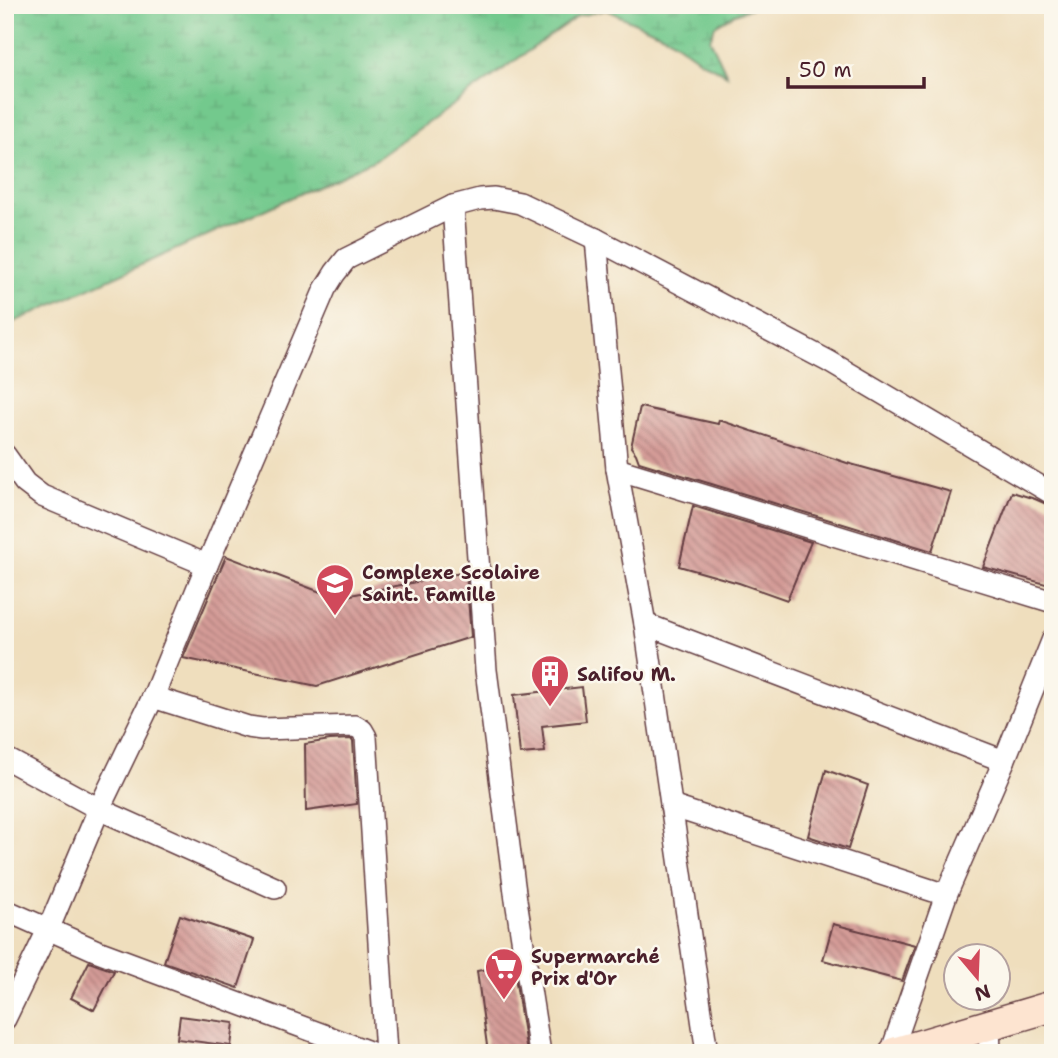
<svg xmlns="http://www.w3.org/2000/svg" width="1058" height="1058" viewBox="0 0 1058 1058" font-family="'Shantell Sans',sans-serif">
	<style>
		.wetland { fill: url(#wetland-marsh); stroke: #5e745c; stroke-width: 2 }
		.building { fill: url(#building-back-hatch) }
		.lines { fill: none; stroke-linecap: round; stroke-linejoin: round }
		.street-casing { stroke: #633c41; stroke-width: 24 }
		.secondary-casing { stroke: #633c41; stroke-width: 33 }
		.street { stroke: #fff; stroke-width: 21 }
		.secondary { stroke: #fde4d0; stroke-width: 30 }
		.labels { text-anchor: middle; stroke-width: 5; stroke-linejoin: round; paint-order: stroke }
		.poi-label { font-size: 19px; font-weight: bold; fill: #4a1f2b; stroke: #fbf7ec; text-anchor: start }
	</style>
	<defs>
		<pattern id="wetland-marsh" width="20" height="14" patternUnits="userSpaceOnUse" patternTransform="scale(1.75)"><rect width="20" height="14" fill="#73c98d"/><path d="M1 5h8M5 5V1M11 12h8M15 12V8" fill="none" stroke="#65ac7a"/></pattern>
		<pattern id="building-back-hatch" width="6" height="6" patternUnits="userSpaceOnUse" patternTransform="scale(1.75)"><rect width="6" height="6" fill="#d49b97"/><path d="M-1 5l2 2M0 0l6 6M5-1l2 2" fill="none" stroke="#ae7e7b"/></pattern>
	</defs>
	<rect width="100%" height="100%" fill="#fbf7ec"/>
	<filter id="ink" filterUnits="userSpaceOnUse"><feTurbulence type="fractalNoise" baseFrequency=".0143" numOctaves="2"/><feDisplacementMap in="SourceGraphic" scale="14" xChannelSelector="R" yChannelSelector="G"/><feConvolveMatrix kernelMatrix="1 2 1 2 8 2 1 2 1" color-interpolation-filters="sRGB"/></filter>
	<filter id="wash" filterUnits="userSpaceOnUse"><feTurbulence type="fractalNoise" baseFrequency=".00686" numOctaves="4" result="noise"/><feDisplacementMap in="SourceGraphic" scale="28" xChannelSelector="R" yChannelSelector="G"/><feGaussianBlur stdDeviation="1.57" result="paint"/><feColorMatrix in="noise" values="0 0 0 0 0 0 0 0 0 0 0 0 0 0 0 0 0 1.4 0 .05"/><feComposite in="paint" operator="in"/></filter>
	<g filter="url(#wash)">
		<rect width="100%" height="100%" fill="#efdebd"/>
		<path class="wetland" d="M5,5H759L735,14L715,26L710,39L727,75L701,61L666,36L606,10L578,16L375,160L5,326Z"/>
		<g id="blocks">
			<g class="building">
				<path d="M640,407L718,424L719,420L847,463L951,492L932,551L639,462L636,454L631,447Z"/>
				<path d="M1012,492L1035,499L1053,507V586L983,567Z"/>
				<path d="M693,506L811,542L787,600L739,583L679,566Z"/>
				<path d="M226,556L336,598L466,572L471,637L317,686L183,658Z"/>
				<path d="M582,687L586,721L542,726L545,752L520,754L514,695Z"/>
				<path d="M330,740L352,739L353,741L357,804L306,811L305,744Z"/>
				<path d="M826,770L868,785L848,849L808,836Z"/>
				<path d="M180,915L254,940L238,988L164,962Z"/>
				<path d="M833,924L915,945L902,981L823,960Z"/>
				<path d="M89,962L114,971L94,1010L71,998Z"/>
				<path d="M513,964L527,1053H488L477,971Z"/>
				<path d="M180,1016L234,1023L231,1046L177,1039Z"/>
			</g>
		</g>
	</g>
	<g filter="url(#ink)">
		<use href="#blocks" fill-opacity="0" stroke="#633c41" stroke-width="2"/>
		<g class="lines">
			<defs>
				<g id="street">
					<path d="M453,206L486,670L516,900L540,1053"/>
					<path d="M596,239L617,469L645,624L707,1053"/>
					<path d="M5,455L25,483L42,496L207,565"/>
					<path d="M617,469L1053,602"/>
					<path d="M645,624L1004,761"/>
					<path d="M153,697L248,727L262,729L355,726L362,730L366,737L386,1053"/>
					<path d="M5,758L99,809L275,888"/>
					<path d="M671,806L946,895"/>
					<path d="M5,910L95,950L372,1053"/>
					<path d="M5,1019L48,930L99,809L153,697L207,565L325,289L335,273L346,259L453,206L480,199L494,198L520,203L596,239L828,361L1053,494"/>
					<path d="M989,1024L990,1053"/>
					<path d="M891,1053L946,895L1004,761L1053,639"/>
				</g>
				<path id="secondary" d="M894,1053L1053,1006"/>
			</defs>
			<use href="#street" class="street-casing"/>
			<use href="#secondary" class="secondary-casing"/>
			<use href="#street" class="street"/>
			<use href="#secondary" class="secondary"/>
		</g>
	</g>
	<defs>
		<symbol id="school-pin" viewBox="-11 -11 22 30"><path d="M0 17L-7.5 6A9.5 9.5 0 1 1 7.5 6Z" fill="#d1495b" stroke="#fbf7ec"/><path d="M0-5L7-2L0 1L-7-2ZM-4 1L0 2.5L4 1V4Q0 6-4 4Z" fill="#fff"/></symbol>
		<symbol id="building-pin" viewBox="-11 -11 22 30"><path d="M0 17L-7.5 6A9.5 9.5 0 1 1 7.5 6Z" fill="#d1495b" stroke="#fbf7ec"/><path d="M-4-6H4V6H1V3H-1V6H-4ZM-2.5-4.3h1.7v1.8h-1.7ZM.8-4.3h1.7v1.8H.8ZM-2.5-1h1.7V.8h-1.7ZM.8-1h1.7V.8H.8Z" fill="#fff"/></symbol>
		<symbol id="supermarket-pin" viewBox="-11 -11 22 30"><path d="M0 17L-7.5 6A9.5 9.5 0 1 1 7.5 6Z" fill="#d1495b" stroke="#fbf7ec"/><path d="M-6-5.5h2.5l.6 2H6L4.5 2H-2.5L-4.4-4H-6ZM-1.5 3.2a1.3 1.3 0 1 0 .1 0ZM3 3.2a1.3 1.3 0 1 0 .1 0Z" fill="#fff"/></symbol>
	</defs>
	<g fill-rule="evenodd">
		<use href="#school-pin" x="313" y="561" width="44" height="60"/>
		<use href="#building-pin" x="528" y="652" width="44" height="60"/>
		<use href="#supermarket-pin" x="482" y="945" width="44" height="60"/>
	</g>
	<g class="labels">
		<g class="poi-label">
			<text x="362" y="579">Complexe Scolaire<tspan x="362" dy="22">Saint. Famille</tspan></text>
			<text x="577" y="681">Salifou M.</text>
			<text x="531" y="963">Supermarché<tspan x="531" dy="22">Prix d'Or</tspan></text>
		</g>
	</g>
	<rect width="1058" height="1058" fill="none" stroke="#fbf7ec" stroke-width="28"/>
	<g transform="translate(977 977) rotate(161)"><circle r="33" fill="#fbf7ec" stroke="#b4a19f" stroke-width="2"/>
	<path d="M0-5L12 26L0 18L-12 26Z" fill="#d1495b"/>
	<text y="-10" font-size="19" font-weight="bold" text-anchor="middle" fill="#4a1f2b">N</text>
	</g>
	<path d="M788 77v10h136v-10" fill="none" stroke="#4a1f2b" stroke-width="3.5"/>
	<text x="799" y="77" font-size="21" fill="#4a1f2b" stroke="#fbf7ec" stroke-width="5" paint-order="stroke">50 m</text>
</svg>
